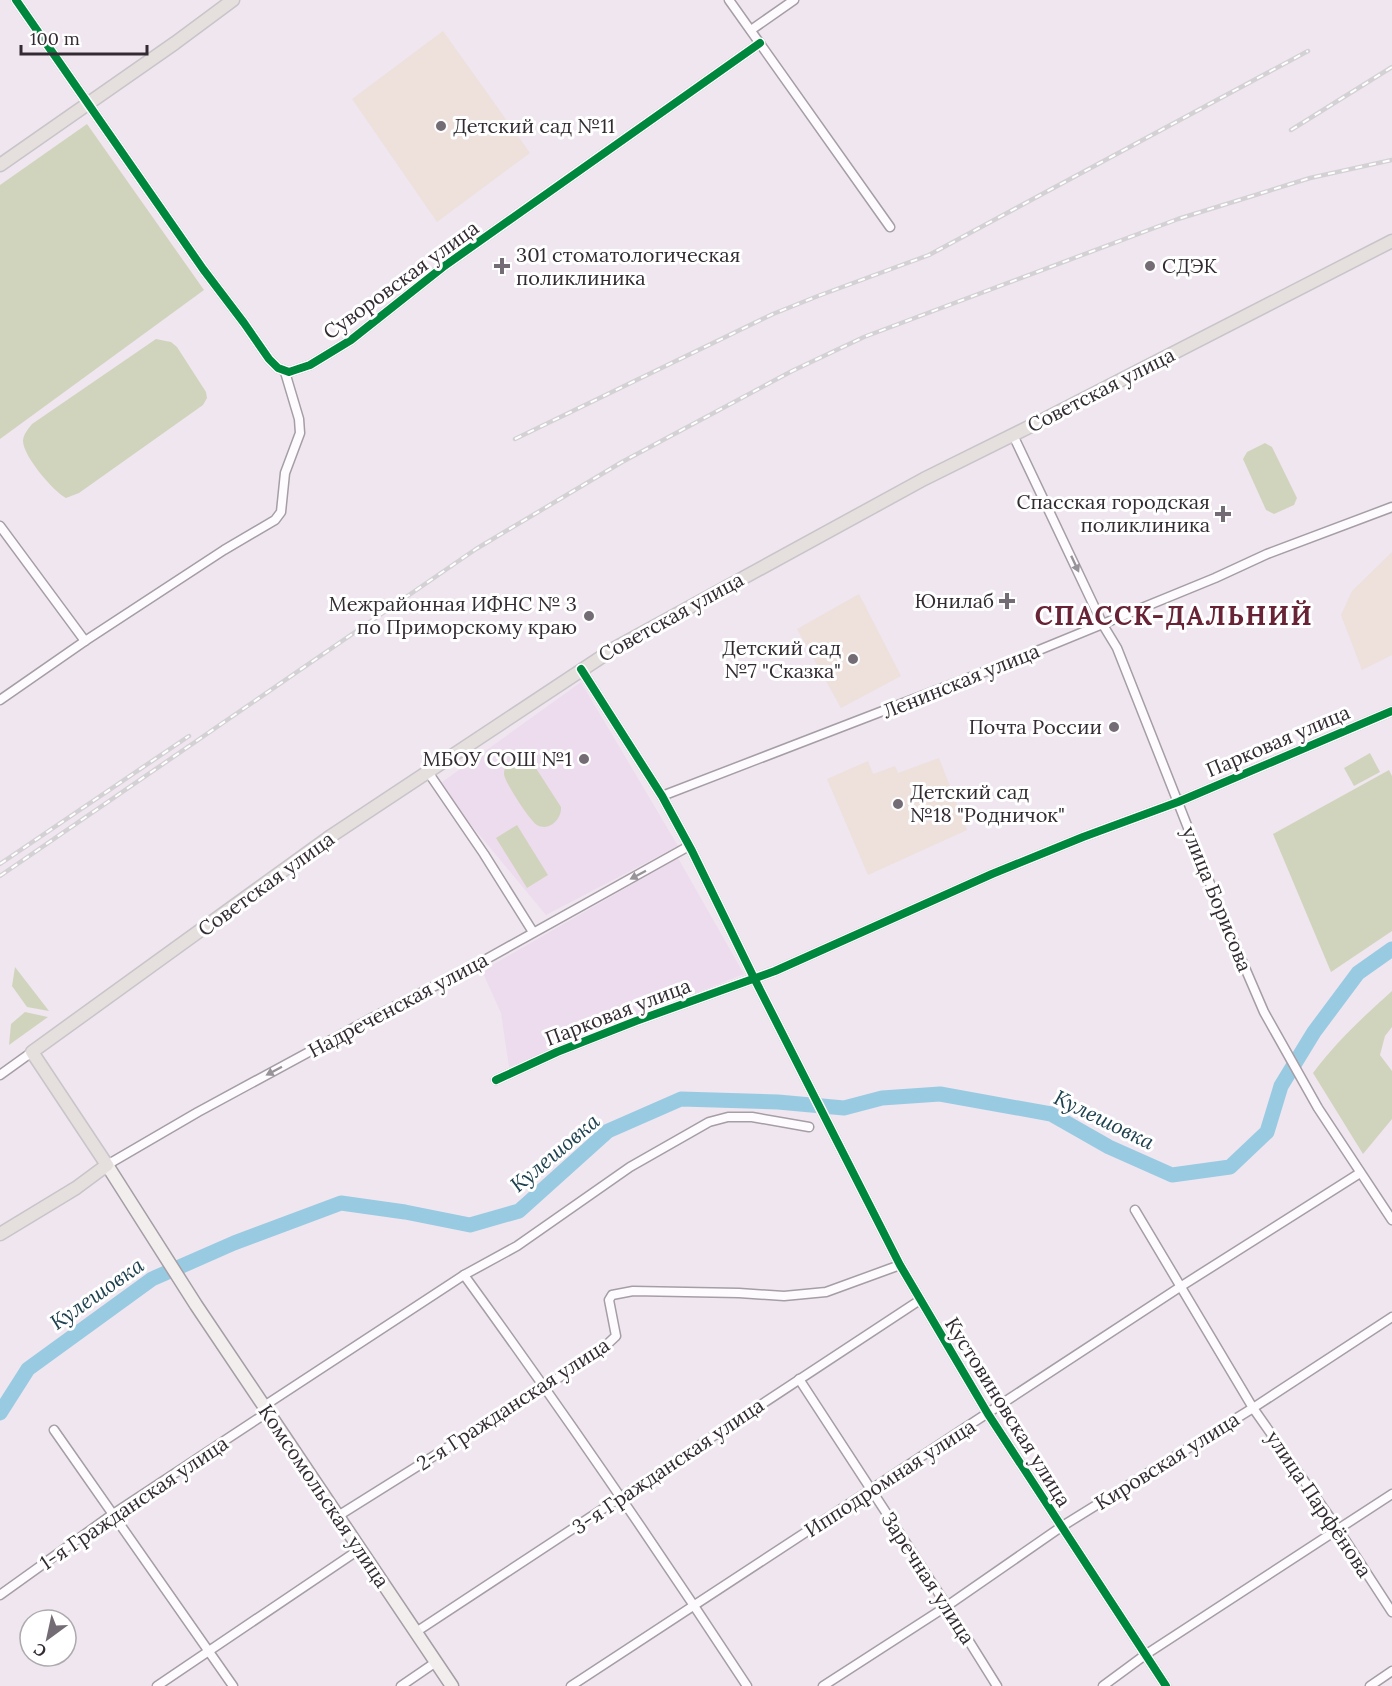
<svg xmlns="http://www.w3.org/2000/svg" width="1392" height="1686" viewBox="0 0 1392 1686" font-family="Lora,serif">
	<style>
		.built { fill: #eddced }
		.education { fill: #eee0db }
		.green { fill: #d1d4bd }
		.lines { fill: none; stroke-linecap: round; stroke-linejoin: round }
		.river { stroke: #98cbe2; stroke-width: 15 }
		.minor-casing { stroke: #a59ea5; stroke-width: 11 }
		.secondary-casing { stroke: #a59ea5; stroke-width: 15 }
		.primary-casing { stroke: #c8c4c8; stroke-width: 15 }
		.minor { stroke: #fdfbfd; stroke-width: 8 }
		.secondary { stroke: #f1eeed; stroke-width: 12 }
		.primary { stroke: #e5e0dd; stroke-width: 12 }
		.rail-casing { stroke: #d3d1d3; stroke-width: 4.5 }
		.rail { stroke: #fff; stroke-width: 2; stroke-dasharray: 7; stroke-linecap: butt }
		.cycleway-casing { stroke: #fff; stroke-width: 11 }
		.cycleway { stroke: #00873e; stroke-width: 8 }
		.oneway { fill: #989398 }
		.poi-dot { fill: #746c74; stroke: #fff; stroke-width: 2 }
		.labels { text-anchor: middle; stroke-width: 6; stroke-linejoin: round; paint-order: stroke }
		.poi-label { font-size: 20px; fill: #322b32; stroke: #fff; text-anchor: end }
		.street-label { font-size: 20px; fill: #322b32; stroke: #fff }
		.water-label { font-size: 21px; font-style: italic; fill: #1c404d; stroke: #fff }
		.district-label { font-size: 26px; font-weight: bold; letter-spacing: 1.5px; fill: #682336; stroke: #fff }
	</style>
	<rect width="100%" height="100%" fill="#f0e6f0"/>
	<g class="built">
		<path d="M581,682L678,846L546,915L438,785Z"/>
		<path d="M678,858L744,974L509,1067L501,1013L482,971Z"/>
	</g>
	<g class="education">
		<path d="M443,31L530,153L437,222L352,99Z"/>
		<path d="M1392,552V655L1362,670L1341,615L1352,591Z"/>
		<path d="M859,594L901,676L841,708L797,629Z"/>
		<path d="M939,758L967,830L868,875L827,779L868,761L873,774L895,766L898,773Z"/>
	</g>
	<g class="green">
		<path d="M87,124L204,290L0,439V185Z"/>
		<path d="M156,339L171,342L177,347L206,392L207,398L203,405L79,493L66,498C54,492 23,456 23,441C23,435 28,429 32,424Z"/>
		<path d="M1265,443L1272,447L1297,498L1294,505L1274,514L1266,510L1243,459L1247,452Z"/>
		<path d="M1370,753L1380,772L1354,786L1344,768Z"/>
		<path d="M519,757L532,762L561,807C562,819 549,832 537,825C530,821 504,781 504,774C504,765 511,760 519,757Z"/>
		<path d="M1389,770L1392,776V931L1331,972L1273,834Z"/>
		<path d="M517,825L548,875L527,888L496,838Z"/>
		<path d="M15,967L49,1011L27,1007L12,986Z"/>
		<path d="M1392,991V1027L1385,1036L1380,1055L1392,1071V1119L1363,1154L1313,1073C1336,1042 1363,1017 1392,991Z"/>
		<path d="M25,1012L48,1017L9,1045L11,1024Z"/>
	</g>
	<g class="lines">
		<path class="river" d="M0,1413L28,1369L152,1279L234,1243L341,1203L405,1212L470,1225L519,1211L608,1131L681,1099L778,1102L844,1108L882,1098L940,1094L1051,1114L1109,1147L1172,1175L1230,1167L1267,1132L1281,1086L1314,1032L1358,973L1392,949"/>
		<defs>
			<g id="minor">
				<path d="M16,0L203,269L244,323L269,359L278,368L289,372L310,365L351,340L443,267L760,43"/>
				<path d="M729,0L890,227"/>
				<path d="M751,30L794,0"/>
				<path d="M1013,435L1103,625L1117,648L1224,919L1264,1012L1318,1108L1392,1220"/>
				<path d="M0,526L85,641"/>
				<path d="M581,669L662,796L692,851L754,978L900,1265L988,1414L1166,1686"/>
				<path d="M0,700L85,641L224,550L275,520L281,512L285,473L300,433L299,419L285,372"/>
				<path d="M428,772L484,854L533,932"/>
				<path d="M662,796L1010,662L1215,578L1267,554L1392,507"/>
				<path d="M0,1075L32,1052"/>
				<path d="M496,1080L557,1052L636,1021L775,971L992,874L1083,837L1178,802L1392,711"/>
				<path d="M107,1165L198,1112L368,1020L474,966L689,846"/>
				<path d="M1135,1210L1253,1408L1338,1529L1392,1612"/>
				<path d="M464,1275C562,1410 656,1547 747,1686"/>
				<path d="M799,1379L947,1606L997,1686"/>
				<path d="M264,1406L464,1275L517,1246L630,1167L709,1122L728,1117H752L809,1127"/>
				<path d="M54,1430L233,1686"/>
				<path d="M338,1516L598,1353L616,1336L609,1300L612,1295L633,1291L739,1293L784,1296L826,1292L900,1265"/>
				<path d="M0,1595L113,1514L268,1412"/>
				<path d="M416,1632L920,1300"/>
				<path d="M157,1686L360,1549"/>
				<path d="M401,1686L436,1662"/>
				<path d="M571,1686L1180,1287L1360,1173"/>
				<path d="M823,1686L947,1606L1061,1527L1253,1408L1392,1317"/>
				<path d="M1103,1686L1145,1655L1392,1494"/>
				<path d="M1370,1686L1392,1671"/>
			</g>
			<path id="secondary" d="M107,1165L196,1305L452,1686"/>
			<g id="primary">
				<path d="M0,165L175,43L233,0"/>
				<path d="M0,1234L76,1188L107,1165L32,1052L328,838L615,648L924,479L1039,422L1392,241"/>
			</g>
		</defs>
		<use href="#minor" class="minor-casing"/>
		<use href="#secondary" class="secondary-casing"/>
		<use href="#primary" class="primary-casing"/>
		<use href="#minor" class="minor"/>
		<use href="#secondary" class="secondary"/>
		<use href="#primary" class="primary"/>
		<defs>
			<g id="rail">
				<path d="M1291,130L1392,67"/>
				<path d="M515,439L773,314L818,296L929,255L1308,51"/>
				<path d="M0,864L189,736"/>
				<path d="M0,876L476,549L622,462L792,371L864,337L1178,219L1310,178L1392,160"/>
			</g>
		</defs>
		<use href="#rail" class="rail-casing"/>
		<use href="#rail" class="rail"/>
		<defs>
			<g id="cycleway">
				<path d="M16,0L203,269L244,323L269,359L278,368L289,372L310,365L351,340L443,267L760,43"/>
				<path d="M581,669L662,796L692,851L754,978L900,1265L988,1414L1166,1686"/>
				<path d="M496,1080L557,1052L636,1021L775,971L992,874L1083,837L1178,802L1392,711"/>
			</g>
		</defs>
		<use href="#cycleway" class="cycleway-casing"/>
		<use href="#cycleway" class="cycleway"/>
	</g>
	<defs><path id="oneway-solid" d="M-6-.8H1V-3.2L6.5 0L1 3.2V.8H-6Z" transform="scale(1.5)"/></defs>
	<g class="oneway">
		<use href="#oneway-solid" transform="translate(1075 564) rotate(65)"/>
		<use href="#oneway-solid" transform="translate(638 875) rotate(152)"/>
		<use href="#oneway-solid" transform="translate(274 1071) rotate(152)"/>
	</g>
	<g class="poi-dot">
		<circle cx="441" cy="126" r="6"/>
		<path d="M499 257h6v6h6v6h-6v6h-6v-6h-6v-6h6z"/>
		<circle cx="1150" cy="266" r="6"/>
		<path d="M1220 505h6v6h6v6h-6v6h-6v-6h-6v-6h6z"/>
		<path d="M1004 592h6v6h6v6h-6v6h-6v-6h-6v-6h6z"/>
		<circle cx="589" cy="616" r="6"/>
		<circle cx="853" cy="659" r="6"/>
		<circle cx="1114" cy="727" r="6"/>
		<circle cx="584" cy="759" r="6"/>
		<circle cx="898" cy="804" r="6"/>
	</g>
	<g class="labels">
		<g class="poi-label">
			<text x="453" y="133" text-anchor="start">Детский сад №11</text>
			<text x="516" y="262" text-anchor="start">301 стоматологическая<tspan x="516" dy="23">поликлиника</tspan></text>
			<text x="1162" y="273" text-anchor="start">СДЭК</text>
			<text x="1210" y="509">Спасская городская<tspan x="1210" dy="23">поликлиника</tspan></text>
			<text x="994" y="608">Юнилаб</text>
			<text x="577" y="611">Межрайонная ИФНС № 3<tspan x="577" dy="23">по Приморскому краю</tspan></text>
			<text x="841" y="655">Детский сад<tspan x="841" dy="23">№7 "Сказка"</tspan></text>
			<text x="1102" y="734">Почта России</text>
			<text x="572" y="766">МБОУ СОШ №1</text>
			<text x="910" y="799" text-anchor="start">Детский сад<tspan x="910" dy="23">№18 "Родничок"</tspan></text>
		</g>
		<g class="street-label">
			<text transform="translate(401 280) rotate(-36)" y="7">Суворовская улица</text>
			<text transform="translate(1101 390) rotate(-27)" y="7">Советская улица</text>
			<text transform="translate(671 617) rotate(-29)" y="7">Советская улица</text>
			<text transform="translate(961 681) rotate(-22)" y="7">Ленинская улица</text>
			<text transform="translate(1278 741) rotate(-23)" y="7">Парковая улица</text>
			<text transform="translate(266 884) rotate(-36)" y="7">Советская улица</text>
			<text transform="translate(1217 899) rotate(68)" y="7">улица Борисова</text>
			<text transform="translate(398 1005) rotate(-28)" y="7">Надреченская улица</text>
			<text transform="translate(618 1012) rotate(-21)" y="7">Парковая улица</text>
			<text transform="translate(513 1404) rotate(-33)" y="7">2-я Гражданская улица</text>
			<text transform="translate(1008 1412) rotate(58)" y="7">Кустовиновская улица</text>
			<text transform="translate(1167 1461) rotate(-32)" y="7">Кировская улица</text>
			<text transform="translate(668 1466) rotate(-34)" y="7">3-я Гражданская улица</text>
			<text transform="translate(890 1478) rotate(-33)" y="7">Ипподромная улица</text>
			<text transform="translate(324 1496) rotate(56)" y="7">Комсомольская улица</text>
			<text transform="translate(134 1503) rotate(-34)" y="7">1-я Гражданская улица</text>
			<text transform="translate(1319 1504) rotate(56)" y="7">улица Парфёнова</text>
			<text transform="translate(928 1578) rotate(57)" y="7">Заречная улица</text>
		</g>
		<g class="water-label">
			<text transform="translate(1104 1120) rotate(26)" y="7">Кулешовка</text>
			<text transform="translate(555 1153) rotate(-40)" y="7">Кулешовка</text>
			<text transform="translate(97 1294) rotate(-35)" y="7">Кулешовка</text>
		</g>
		<g class="district-label">
			<text x="1174" y="625">СПАССК-ДАЛЬНИЙ</text>
		</g>
	</g>
	<g transform="translate(48 1638) rotate(213)"><circle r="28" fill="#ffffff" stroke="#adaaad" stroke-width="1.5"/>
	<path d="M0-4.5L10 22L0 15L-10 22Z" fill="#746c74"/>
	<text y="-9" font-size="16" font-weight="bold" text-anchor="middle" fill="#322b32">С</text>
	</g>
	<path d="M21 45v9h126v-9" fill="none" stroke="#322b32" stroke-width="3"/>
	<text x="30" y="45" font-size="18" fill="#322b32" stroke="#ffffff" stroke-width="4.5" paint-order="stroke">100 m</text>
</svg>
